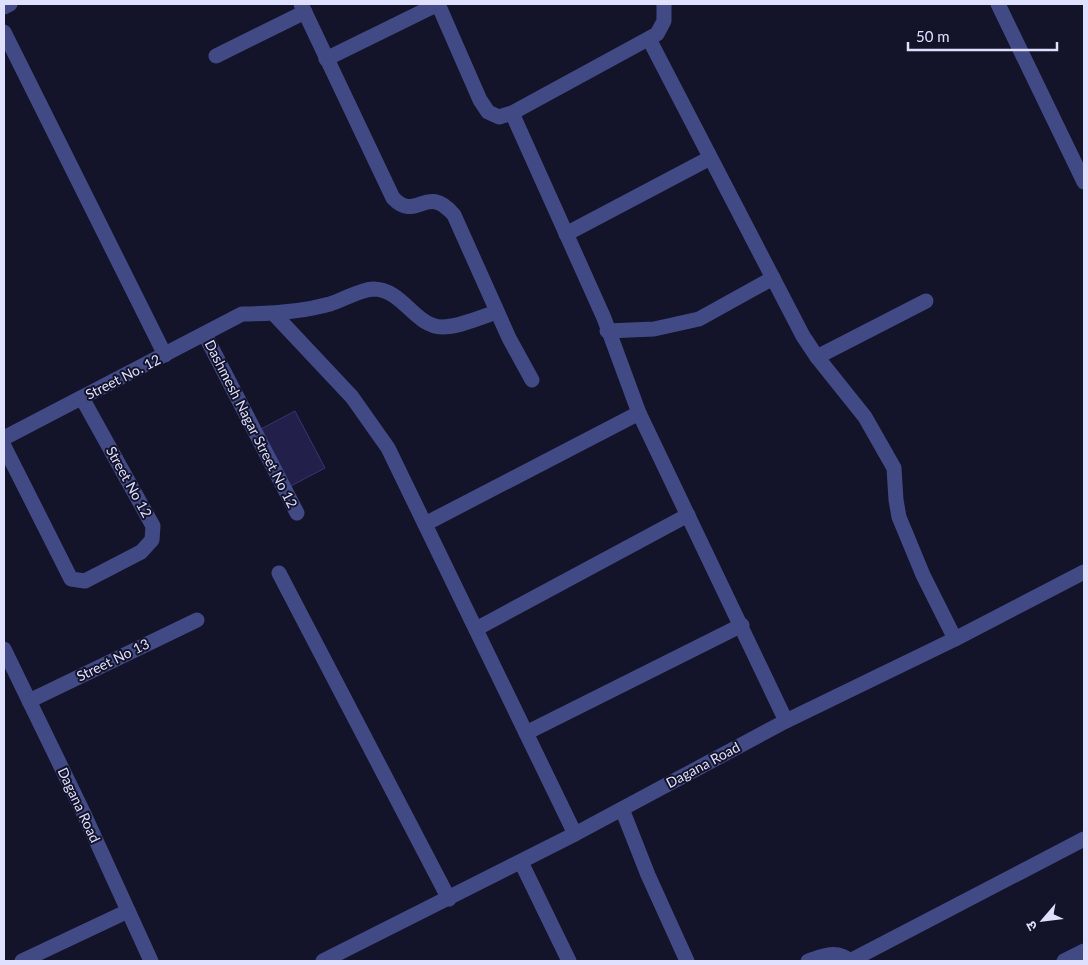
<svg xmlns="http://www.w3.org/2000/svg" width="1088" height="965" viewBox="0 0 1088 965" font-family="Lato,'Noto Sans Devanagari',sans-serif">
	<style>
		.building { fill: #22204a; stroke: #373474 }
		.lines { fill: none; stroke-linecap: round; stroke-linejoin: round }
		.minor { stroke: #424a85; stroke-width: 15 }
		.labels { text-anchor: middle; stroke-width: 4; stroke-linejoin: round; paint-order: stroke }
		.street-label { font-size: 14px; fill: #dee0fd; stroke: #13132a }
	</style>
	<rect width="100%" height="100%" fill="#13132a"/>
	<path class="building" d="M295,411L325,468L289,487L259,430Z"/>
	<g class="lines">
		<g class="minor">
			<path d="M301,4L393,198C417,223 426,182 454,215L509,338L532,380"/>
			<path d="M998,4L1084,182"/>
			<path d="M4,7L10,4"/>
			<path d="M4,32L165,355"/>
			<path d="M649,39L803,336L817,357L865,417L894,468L896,500L899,517L923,575L955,639"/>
			<path d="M216,56L305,12"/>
			<path d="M326,59L438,4L480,100L488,112L499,117L512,113L657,34L664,21V4"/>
			<path d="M512,113L604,318L639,413"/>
			<path d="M566,234L710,158"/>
			<path d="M274,314L352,397L388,448L575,834"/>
			<path d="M607,331L654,329L699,319L773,278"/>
			<path d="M205,335L297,513"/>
			<path d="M817,357L926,301"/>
			<path d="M4,438L242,314C271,314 301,312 330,304C343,300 359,290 373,289C403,289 414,326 442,327C460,327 480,317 497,312"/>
			<path d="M4,446L71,579L85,581L141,552L152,540L153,526L82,398"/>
			<path d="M425,524L639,413L786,721"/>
			<path d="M279,573L449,899"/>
			<path d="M476,629L688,515"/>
			<path d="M4,649L84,814L151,961"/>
			<path d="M29,701L197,620"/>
			<path d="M526,733L742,625"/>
			<path d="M622,809L648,875L687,961"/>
			<path d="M521,862L569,961"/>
			<path d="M22,961L128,911"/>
			<path d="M323,961L575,834L786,721L955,639L1084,572"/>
			<path d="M808,961C823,956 837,949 850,961"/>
			<path d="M850,961L1084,839"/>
			<path d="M1064,961L1084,951"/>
		</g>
	</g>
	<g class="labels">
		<g class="street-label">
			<text transform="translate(123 377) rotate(-27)" y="5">Street No. 12</text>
			<text transform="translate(251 424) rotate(63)" y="5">Dashmesh Nagar Street No 12</text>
			<text transform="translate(129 482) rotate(61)" y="5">Street No 12</text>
			<text transform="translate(113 660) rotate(-26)" y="5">Street No 13</text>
			<text transform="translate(703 765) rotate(-28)" y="5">Dagana Road</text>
			<text transform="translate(79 805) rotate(65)" y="5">Dagana Road</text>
		</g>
	</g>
	<rect width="1088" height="965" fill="none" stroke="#dee0fd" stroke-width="10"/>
	<g transform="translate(1043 920) rotate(242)" stroke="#13132a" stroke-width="4" paint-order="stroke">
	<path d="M0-4L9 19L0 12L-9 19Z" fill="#dee0fd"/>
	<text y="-8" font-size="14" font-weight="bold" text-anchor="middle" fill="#dee0fd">उ</text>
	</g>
	<path d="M908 42v8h149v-8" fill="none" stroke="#dee0fd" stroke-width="2.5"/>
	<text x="916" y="42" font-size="15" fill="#dee0fd" stroke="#13132a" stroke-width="4" paint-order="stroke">50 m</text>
</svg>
